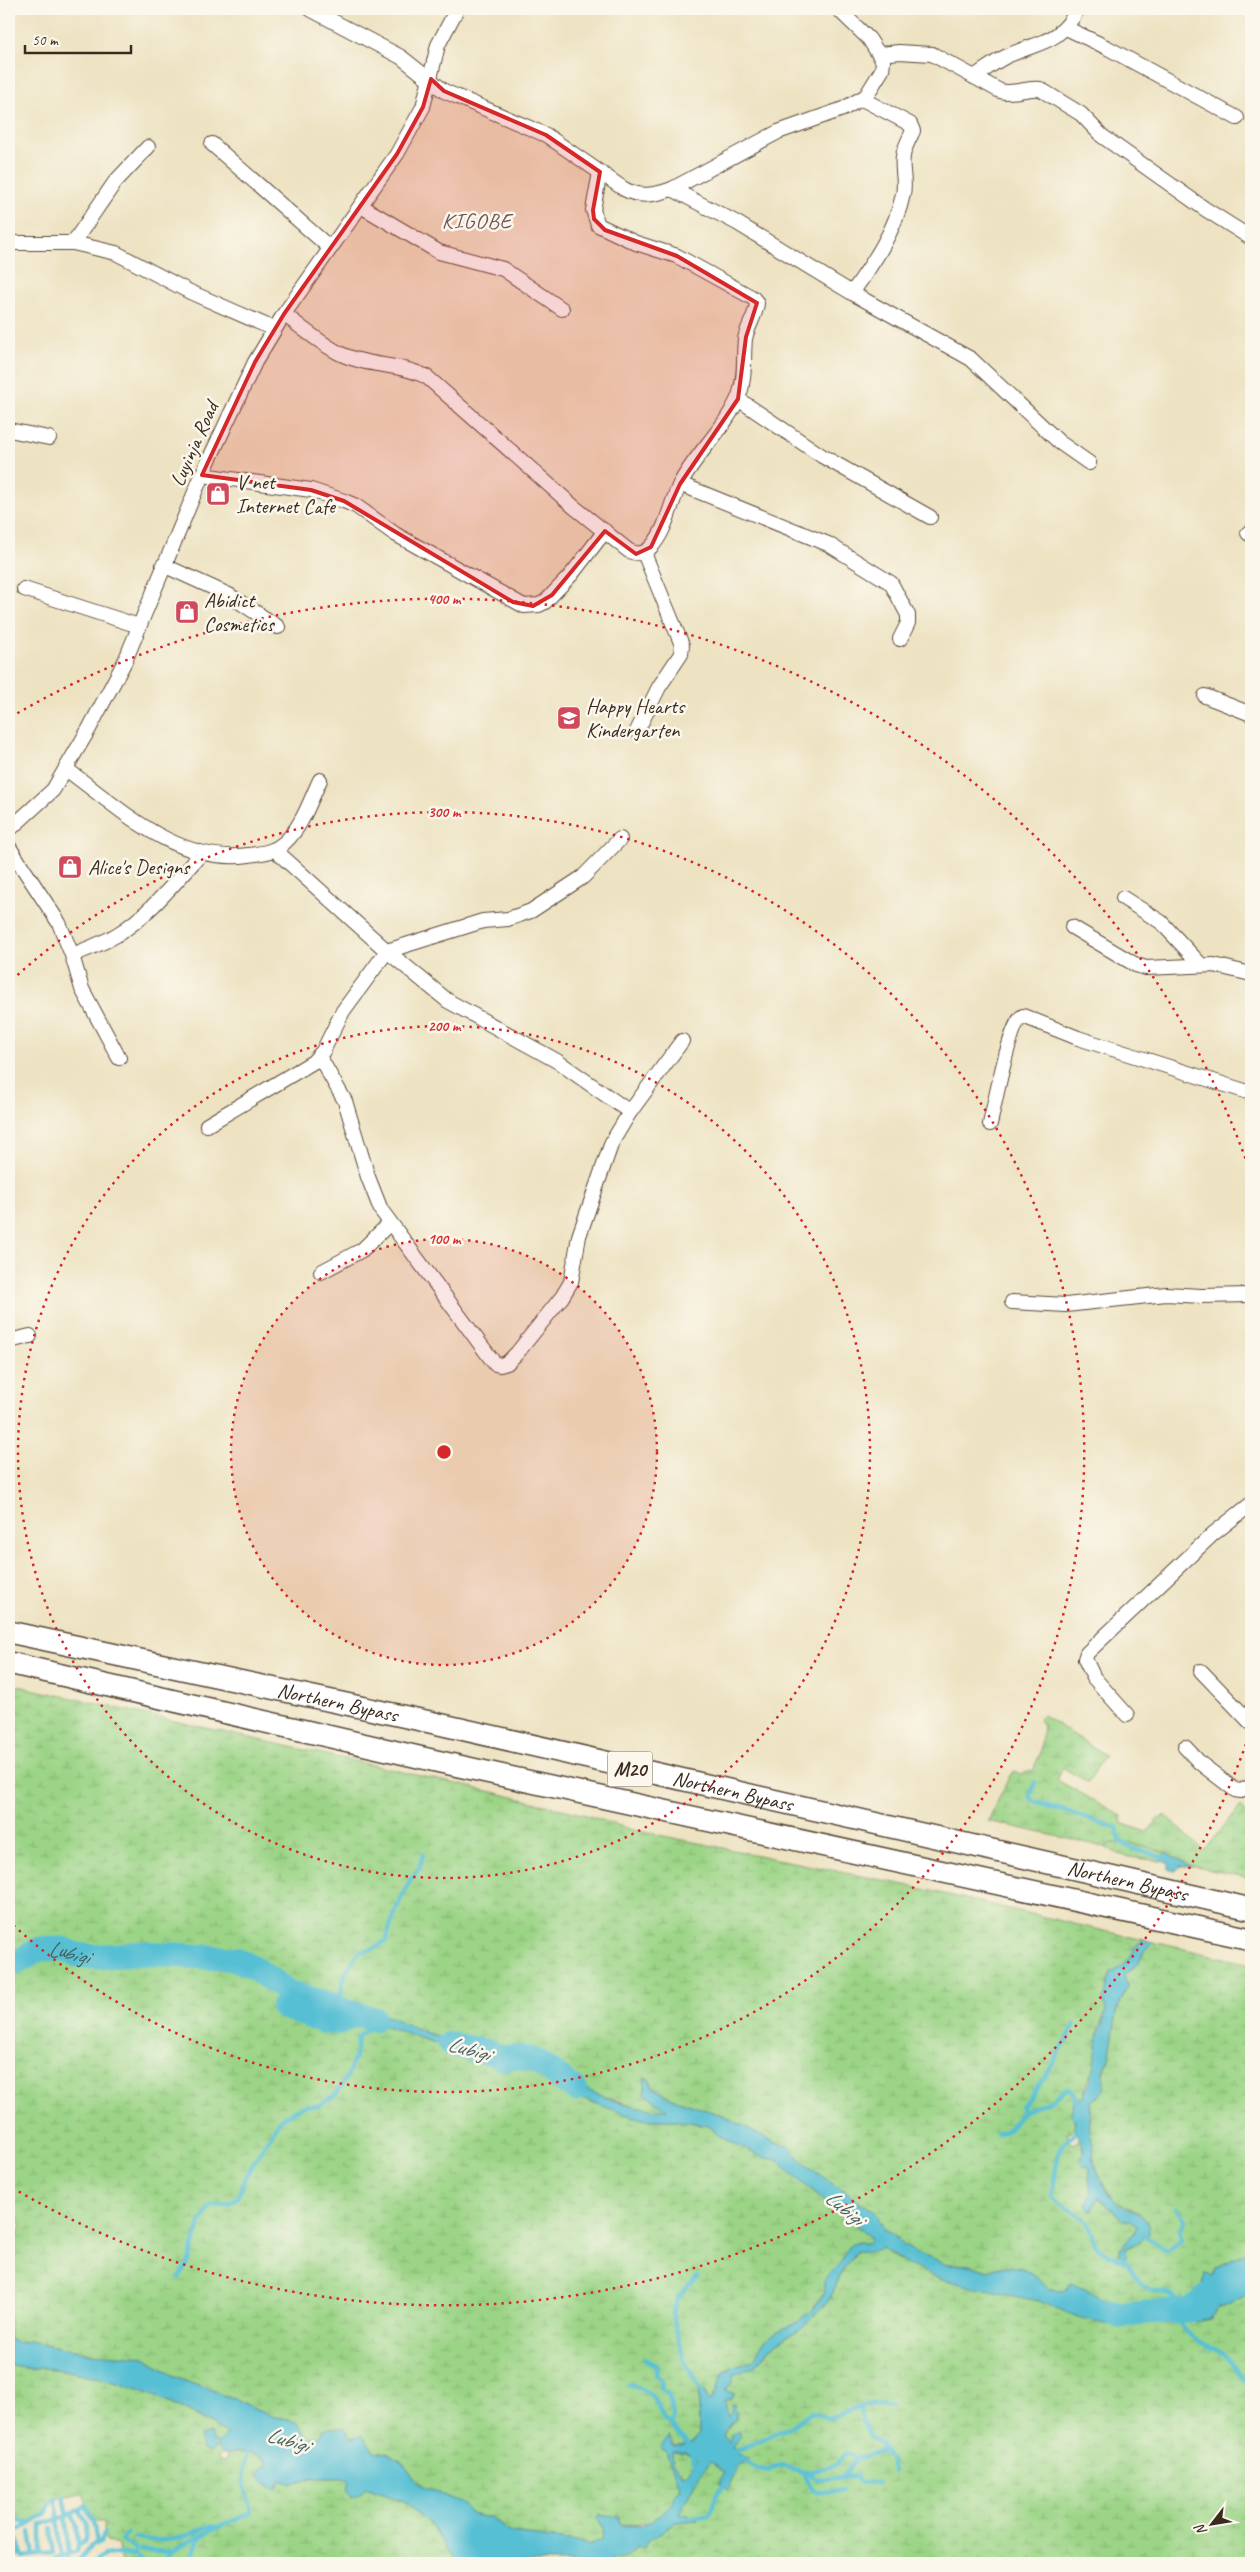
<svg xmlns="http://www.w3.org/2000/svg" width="1260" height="2572" viewBox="0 0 1260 2572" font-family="Caveat,sans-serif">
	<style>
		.grass { fill: url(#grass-dots); stroke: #6b7f52 }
		.wetland { fill: url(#wetland-marsh); stroke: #6b7f52; fill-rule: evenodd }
		.water { fill: #57bfd4; stroke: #497479; fill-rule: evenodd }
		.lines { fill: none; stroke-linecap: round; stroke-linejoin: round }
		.stream { stroke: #57bfd4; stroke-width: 4.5 }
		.river { stroke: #57bfd4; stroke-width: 25 }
		.minor-casing { stroke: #564636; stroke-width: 16 }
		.highway-casing { stroke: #564636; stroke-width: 24 }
		.minor { stroke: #fff; stroke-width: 14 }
		.highway { stroke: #fff; stroke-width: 21 }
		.marked { fill: #d62828; fill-opacity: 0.2; stroke: #d62828; stroke-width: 4; stroke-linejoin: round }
		.ring { fill: none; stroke: #d62828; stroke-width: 2.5; stroke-dasharray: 2.5 5 }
		.labels { text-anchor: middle; stroke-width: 5; stroke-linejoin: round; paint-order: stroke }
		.shield { fill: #fbf7ec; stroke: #75685c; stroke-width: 1 }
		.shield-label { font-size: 20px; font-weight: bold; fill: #3b2a1e }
		.street-label { font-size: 21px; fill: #3b2a1e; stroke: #fbf7ec }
		.poi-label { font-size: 21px; fill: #3b2a1e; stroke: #fbf7ec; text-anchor: start }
		.neighbourhood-label { font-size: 22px; letter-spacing: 1px; fill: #725458; stroke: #fbf7ec }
		.water-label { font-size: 22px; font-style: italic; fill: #455e5e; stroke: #fbf7ec }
		.centre { fill: #d62828; stroke: #fbf7ec; stroke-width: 2.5 }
		.ring-label { font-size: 15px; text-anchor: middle; font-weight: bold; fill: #d62828; stroke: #fbf7ec; stroke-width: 5; stroke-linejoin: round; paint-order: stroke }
	</style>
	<defs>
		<pattern id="grass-dots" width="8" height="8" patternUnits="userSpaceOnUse" patternTransform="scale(1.25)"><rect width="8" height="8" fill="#9bd486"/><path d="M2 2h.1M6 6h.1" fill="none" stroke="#86b673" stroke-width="1.8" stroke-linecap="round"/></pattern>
		<pattern id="wetland-marsh" width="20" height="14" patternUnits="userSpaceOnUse" patternTransform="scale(1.25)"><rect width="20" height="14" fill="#9bd486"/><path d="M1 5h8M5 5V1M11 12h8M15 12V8" fill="none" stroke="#86b673"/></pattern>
	</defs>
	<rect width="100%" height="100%" fill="#fbf7ec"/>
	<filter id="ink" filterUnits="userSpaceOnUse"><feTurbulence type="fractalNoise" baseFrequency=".02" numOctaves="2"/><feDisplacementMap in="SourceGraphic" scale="10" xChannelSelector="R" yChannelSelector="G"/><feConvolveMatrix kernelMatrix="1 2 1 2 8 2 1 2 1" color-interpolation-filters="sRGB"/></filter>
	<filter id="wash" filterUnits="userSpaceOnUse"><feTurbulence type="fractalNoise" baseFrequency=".0096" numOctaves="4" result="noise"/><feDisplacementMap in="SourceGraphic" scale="20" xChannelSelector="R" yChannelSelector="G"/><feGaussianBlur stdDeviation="1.12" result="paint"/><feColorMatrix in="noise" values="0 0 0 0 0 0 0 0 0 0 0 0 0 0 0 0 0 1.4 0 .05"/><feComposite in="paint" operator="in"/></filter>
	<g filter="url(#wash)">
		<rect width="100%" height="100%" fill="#ede2c1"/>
		<path class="grass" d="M1112,1843L1132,1844L1166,1852L1160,1861C1140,1858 1123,1859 1105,1847Z"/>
		<g class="wetland">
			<path d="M9,1684L497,1793L586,1815L629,1829L896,1883L1144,1940L1135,1947L1125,1965L1111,1973L1107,1985V2011L1099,2027L1097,2056L1082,2098L1078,2099L1076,2093L1071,2115L1076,2122V2126L1068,2133L1067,2139L1073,2144L1081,2139L1084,2158L1082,2163L1090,2168L1089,2181L1092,2191L1086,2205L1092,2210L1098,2197L1123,2220L1131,2221L1138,2227L1134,2235L1119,2249L1139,2243L1140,2213L1114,2200L1100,2177L1094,2163L1093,2144L1089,2137L1091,2101L1098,2096L1110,2053L1120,1997L1127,1987L1124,1975L1138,1963L1144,1951L1153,1942L1251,1964V2254H1244L1215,2268C1210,2286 1193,2299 1187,2317L1209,2319L1219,2308C1231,2307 1239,2298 1251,2294V2563H609L611,2560L629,2556L638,2546L676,2522L698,2520L688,2514L680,2513L699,2475L711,2462L724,2474L719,2484L728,2489L740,2455L732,2447L741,2437L729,2443L724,2435C728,2427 736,2422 737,2412L727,2417L724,2402L732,2398L734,2392H725L733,2375L748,2369L763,2357L769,2348L803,2328L831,2296L844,2268L856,2251L882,2248L893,2257L941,2279L1047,2303L1075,2314H1142C1114,2300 1081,2290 1049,2289C1030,2271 1014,2259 988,2271L970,2265L946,2264L921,2255L902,2245L893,2235L884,2230L876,2214L810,2168L787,2145L774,2142L725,2116L678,2101L654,2088L649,2078L645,2077V2094L668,2109L648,2110L590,2092L562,2071L589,2102L605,2105L646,2120H674L709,2125L718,2135L759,2156L780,2161L789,2172L871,2237L868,2242H858L811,2311L794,2324L776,2332L754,2360L734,2366L724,2372L711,2400H708L705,2390L699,2387V2434L692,2442L673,2447L674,2443L670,2436L666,2452L680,2489C673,2494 675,2499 670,2505C649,2531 627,2526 599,2519L604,2527L602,2541L588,2545L577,2541L511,2533L492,2519L471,2514L464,2505L418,2483L404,2464L387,2453L374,2451L362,2436L352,2438L343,2428H325L320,2437L309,2439L296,2421L271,2416L233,2398L172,2375L145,2357L89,2353L30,2341L16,2343L9,2338V2230L18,2232L22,2224L9,2216V1969L20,1967L49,1949L30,1952L9,1962ZM175,1951L220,1958L195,1960ZM344,1998L348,2006L354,2010L373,2012L443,2039L459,2042L458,2051L385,2026L346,2022L341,2009Z"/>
			<path d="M1043,1715L1105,1755L1088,1782L1063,1768L1057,1780L1122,1816L1123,1824L1148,1832L1157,1819L1166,1815L1203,1851L1240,1807L1251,1818V1878L1191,1866L1166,1852L1132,1844L1112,1843L1105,1847L988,1821L1010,1775L1015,1771L1020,1774L1033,1770L1040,1754L1043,1725L1039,1720Z"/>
			<path d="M9,2365C24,2370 39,2367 55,2369C109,2376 182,2402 226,2434L219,2445L201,2436L220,2451L218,2457L221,2461L225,2460L227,2453L249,2452L265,2460L277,2488L280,2479L291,2485L311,2478H346L365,2488L404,2501L432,2526L455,2563L125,2562L119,2559L118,2544L108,2542L104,2534V2521H93L83,2493L55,2498L48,2506L45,2515L31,2524L9,2519Z"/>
			<path d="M675,2451H685L698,2459L687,2473L681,2474L673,2462L672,2452Z"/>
		</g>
		<g class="water">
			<path d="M1166,1852L1191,1866H1181L1175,1871L1169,1869L1168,1863L1160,1861Z"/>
			<path d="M1144,1940L1153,1942L1144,1951L1138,1963L1124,1975L1127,1987C1115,2005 1114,2036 1109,2058C1108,2063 1104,2068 1104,2072C1103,2090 1109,2089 1091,2101C1088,2116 1088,2128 1093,2143C1095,2148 1092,2156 1094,2162C1095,2171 1108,2193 1114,2199C1127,2213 1151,2210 1149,2235L1143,2237L1139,2243L1125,2247L1126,2256L1118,2254C1121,2243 1133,2237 1138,2227L1131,2221L1123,2220L1099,2197L1091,2211L1086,2205L1092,2191L1089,2181L1090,2168L1087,2166L1084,2167L1081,2162L1084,2148L1074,2129L1076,2122L1071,2115L1076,2093L1078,2099L1082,2098C1099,2072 1093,2039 1107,2011L1103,2002L1111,1973C1130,1963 1129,1952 1144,1940Z"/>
			<path d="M40,1949H50L20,1967L9,1969V1962Z"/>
			<path d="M168,1949L222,1958L195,1960L168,1956Z"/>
			<path d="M341,1995L348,2006L354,2010L373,2012L393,2018L426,2033L482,2051H458L385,2026L346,2022L337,1996Z"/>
			<path d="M548,2070C570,2071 573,2085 592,2092C615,2102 642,2110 667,2109L645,2094V2077L649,2078L654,2088L678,2101L725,2116L774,2142L787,2145L810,2168L877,2214L884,2230L893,2235L902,2245L921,2255L946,2264L970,2265L988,2271C1014,2259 1030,2271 1049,2289L1066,2290L1071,2283L1142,2314L1125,2326C1098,2323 1070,2317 1047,2303C991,2290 929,2284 882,2248L874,2252L856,2251L844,2268L831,2296L803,2328L769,2348L756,2366L733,2375V2382L725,2391L735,2392L732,2398L724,2402L727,2417L731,2413L732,2405L735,2404L736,2419L727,2428L724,2435L729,2443L733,2434L739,2430L741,2437L732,2448L740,2455L750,2459L738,2465L728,2490L719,2484L724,2473L711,2462L699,2475L680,2513L688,2514L698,2520L676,2522L648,2540L645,2548L638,2546L629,2556L612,2560L609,2563H455L432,2526L404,2501L365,2488L360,2494L352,2497L348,2490L350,2480L346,2478H311L291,2485L280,2480L277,2489L264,2482L258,2475L262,2468L267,2465L265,2459L249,2452L222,2454L217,2447L210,2453L203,2450L200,2436L210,2433L212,2441L219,2444L226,2434C187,2403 104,2375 55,2369C39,2367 24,2370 9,2365V2338L16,2343L30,2341L89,2353L145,2357L172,2375L233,2398L271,2416L296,2421L309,2439L320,2437L325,2428H343L352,2438L362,2435L374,2451L387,2453L404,2464L418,2483L464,2505L471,2514L492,2519L511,2533L577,2541L588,2545L602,2540L604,2527L599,2519L601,2514L619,2517L622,2525L642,2526L661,2514L672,2504L674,2494L680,2489L666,2452L660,2448L670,2436L673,2447L692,2442L699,2434V2387L705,2390L708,2400H711L724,2373L734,2366L754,2360L763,2342L776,2332L794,2324L811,2311L824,2293C821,2276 831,2275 839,2264C843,2259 845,2251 849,2247C854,2242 862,2242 868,2242L871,2237L789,2172L780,2161L759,2156L718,2135L709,2125L674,2120H646L627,2115L576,2096L552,2082L545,2074ZM675,2451H685L698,2459L687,2473L681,2474L673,2462L672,2452Z"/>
			<path d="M1244,2254H1251V2294C1239,2298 1231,2307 1219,2308L1209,2319L1195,2322L1187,2316L1191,2309L1184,2305L1201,2290L1204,2274L1212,2276L1215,2268Z"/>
		</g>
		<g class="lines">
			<g class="stream">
				<path d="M9,1753L15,1735"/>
				<path d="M1035,1782L1030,1796L1033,1801L1117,1828L1120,1841L1133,1849L1168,1859"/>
				<path d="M341,1999C339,1981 349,1966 359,1952L373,1949L386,1941C391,1923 398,1903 407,1886C415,1872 419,1872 423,1855"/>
				<path d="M1023,2112L1022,2106L1045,2077L1075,2025"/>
				<path d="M1079,2128L1065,2142L1058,2155L1052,2197C1062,2207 1084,2215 1088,2222C1091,2226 1091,2233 1093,2238C1100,2254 1112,2255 1127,2263"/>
				<path d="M997,2134L1006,2131L1023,2112L1051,2100L1067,2088L1073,2091L1075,2099"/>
				<path d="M1142,2234L1156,2242L1165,2251L1181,2239L1180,2230L1184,2221L1177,2208"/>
				<path d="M1124,2251L1122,2256C1131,2267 1137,2283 1150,2289C1163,2296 1170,2287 1179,2305L1189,2310"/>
				<path d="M179,2277L189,2261L201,2221L211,2206L229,2204L237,2198L246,2175L279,2121L293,2111L307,2105L319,2106L337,2093L347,2077L355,2057L358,2036L377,2022"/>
				<path d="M697,2277L679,2296L672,2312L684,2361L702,2391"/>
				<path d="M1179,2311C1180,2344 1209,2340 1229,2359C1237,2367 1243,2379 1251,2387"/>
				<path d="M644,2359L657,2366L656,2375L662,2380L661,2388L669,2395L673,2415L671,2425L689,2445L696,2467"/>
				<path d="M628,2385C666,2391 651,2415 671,2425"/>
				<path d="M860,2409L862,2421L871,2438L881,2445L889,2459L892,2473"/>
				<path d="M732,2453L791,2426L813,2412L829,2418L870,2404L891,2405"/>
				<path d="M742,2458L757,2469L768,2470L781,2466L808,2473L837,2463L846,2454L856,2459L884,2450"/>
				<path d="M803,2472C811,2494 821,2495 843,2490"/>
				<path d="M808,2473L818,2480L842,2477L856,2459"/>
				<path d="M842,2477L856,2476L862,2482L878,2483"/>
				<path d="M64,2496L68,2516"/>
				<path d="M55,2498L59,2519"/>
				<path d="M72,2514L77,2527L78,2545"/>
				<path d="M65,2517L70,2553"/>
				<path d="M688,2518L709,2514L717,2493L725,2483"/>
				<path d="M9,2519L31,2524"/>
				<path d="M57,2520L63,2556"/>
				<path d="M9,2525L11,2524"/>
				<path d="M9,2532C28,2528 29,2524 45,2515L48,2506L55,2498"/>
				<path d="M30,2532L34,2555"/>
				<path d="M127,2534L121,2540L135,2549V2556L143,2562L162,2561L171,2552L200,2536"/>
				<path d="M135,2537C151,2542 167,2541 183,2537C195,2534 205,2524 217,2527"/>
				<path d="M9,2539L17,2538L23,2557L54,2553L51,2528"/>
				<path d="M97,2544L101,2543L104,2534"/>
				<path d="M140,2550L171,2552"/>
				<path d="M9,2553L12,2556L21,2553"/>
				<path d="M41,2554V2525L76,2512L86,2505L93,2521L97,2544H93L78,2561L66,2563"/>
				<path d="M9,2561L17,2563"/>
				<path d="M69,2562L67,2555L77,2551L78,2545L86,2540V2522L80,2510"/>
				<path d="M50,2563L65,2555"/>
				<path d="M91,2563L105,2555L118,2553L135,2556"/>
				<path d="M190,2563L200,2536L251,2512L243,2478L247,2448"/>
			</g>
			<g class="river">
				<path id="s1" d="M9,1964H14L40,1949H63L78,1955L95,1957L144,1953L236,1959L251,1966L291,1994L326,2003L349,2012L374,2019"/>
				<path d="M283,2007L325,2022H339L355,2014"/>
				<path d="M450,2044L492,2053L502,2058L517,2057L535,2060L575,2089"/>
				<path d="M1109,2311L1119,2315L1189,2310L1227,2282L1251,2275"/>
			</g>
		</g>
	</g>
	<g filter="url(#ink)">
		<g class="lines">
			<defs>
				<g id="minor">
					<path d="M310,9L401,57L444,91L546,135L624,189C640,198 655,195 672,189L778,132L843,109L866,96L882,70L883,61L869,39L838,9"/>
					<path d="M1066,28L1106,47L1237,118"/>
					<path d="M881,54L899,52L932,54L1000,91C1015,95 1026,87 1040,89L1081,114L1102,136L1205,209L1251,238"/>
					<path d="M974,77C985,70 996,61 1007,56C1040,41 1059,44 1078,9"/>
					<path d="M212,144L330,248"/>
					<path d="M672,189L737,223L852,293L971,359L1059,442L1089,463"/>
					<path d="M361,206L439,252L503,269L562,309"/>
					<path d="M9,243H73L116,253L190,292L274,329"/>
					<path d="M73,243L115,182L148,147"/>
					<path d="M852,293C873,263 896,230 903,194C906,181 901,169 903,156C904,148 909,139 913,131L910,124L862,99"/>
					<path d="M284,314C302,328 321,344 341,354C368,367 400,363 427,377L574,507L629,551C638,555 645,554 652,546C667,529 670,504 680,484C696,453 726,428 739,396C746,377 743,358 745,339C747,327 756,316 757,303L753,298L677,256L636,243L598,225L593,210L600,172"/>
					<path d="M738,399L822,456L930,517"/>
					<path d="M9,430L49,438"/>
					<path d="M202,475L311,490L344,501L356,506L395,534L524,606L539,605L545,602L571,575L605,531"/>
					<path d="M680,484L828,544L891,583L908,615V623L900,639"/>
					<path d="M1248,533L1251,535"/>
					<path d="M163,565L229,595L278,627"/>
					<path d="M24,589L139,626"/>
					<path d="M1205,696L1251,714"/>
					<path d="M637,731L659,687L681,654L682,645L644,553"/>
					<path d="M66,769C121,809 176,865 249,855C263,853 274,852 284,843C302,827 310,801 320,780"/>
					<path d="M9,830L53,790L89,729L125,661L202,475L255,362L284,314L397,154L423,107L438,45L457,9"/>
					<path d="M9,847L59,923L72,955L82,989L119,1058"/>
					<path d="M275,850L387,951L448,1001L557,1061L630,1112"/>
					<path d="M1123,898L1161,922L1201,965"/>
					<path d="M1072,927L1136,965L1146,968L1214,965L1251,974"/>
					<path d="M72,955C87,949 104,943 118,934C150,914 175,882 201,854"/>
					<path d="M319,1056L345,1101L368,1177L381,1210L495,1364L500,1365L507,1363L517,1353L562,1297L571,1282L579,1236L612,1142L630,1112L682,1041"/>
					<path d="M990,1124C994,1107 1010,1022 1023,1016L1078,1038L1251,1093"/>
					<path d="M207,1125L313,1062L323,1051L343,1011L387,951L483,921L508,919L531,911L583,877L620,839"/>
					<path d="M321,1272L362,1250L389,1224"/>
					<path d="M1012,1302L1066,1305L1166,1294L1201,1296L1251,1295"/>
					<path d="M9,1341L30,1336"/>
					<path d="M1201,1671L1251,1723"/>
					<path d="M1127,1715L1094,1678L1085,1659L1087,1653L1213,1534L1251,1504"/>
					<path d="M1185,1747L1200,1763L1235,1790L1241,1791L1251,1786"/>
				</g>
				<g id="highway">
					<path id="s2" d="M9,1632L430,1722L1251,1909"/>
					<path d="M9,1663L436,1761L1251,1939"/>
				</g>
			</defs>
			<use href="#minor" class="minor-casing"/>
			<use href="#highway" class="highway-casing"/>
			<use href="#minor" class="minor"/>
			<use href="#highway" class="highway"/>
		</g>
	</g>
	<path class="marked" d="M431,79L444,91L546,135L600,172L593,210L594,219L605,230L677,256L757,303L746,337L738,399L680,484L651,547L636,554L605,531L552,595L533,606L513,602L344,501L311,490L202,475L255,362L284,314L397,154L423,107Z"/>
	<circle cx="444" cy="1452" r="213" fill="#d62828" fill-opacity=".12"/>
	<g class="ring">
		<circle cx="444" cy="1452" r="213"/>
		<circle cx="444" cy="1452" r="426"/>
		<path d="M12 980A640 640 0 1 1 12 1924"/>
		<path d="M1251 1730A853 853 0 0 1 11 2187M11 717A853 853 0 0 1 1251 1174"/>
	</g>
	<defs>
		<symbol id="shop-square" viewBox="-11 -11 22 22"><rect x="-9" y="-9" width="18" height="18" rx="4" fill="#d1495b" stroke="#fbf7ec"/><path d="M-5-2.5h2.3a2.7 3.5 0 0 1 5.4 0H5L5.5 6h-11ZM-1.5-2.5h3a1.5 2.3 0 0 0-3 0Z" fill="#fff"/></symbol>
		<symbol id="school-square" viewBox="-11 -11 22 22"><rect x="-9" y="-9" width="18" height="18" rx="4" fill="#d1495b" stroke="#fbf7ec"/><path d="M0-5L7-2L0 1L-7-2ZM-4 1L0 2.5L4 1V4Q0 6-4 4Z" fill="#fff"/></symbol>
	</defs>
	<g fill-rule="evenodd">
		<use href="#shop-square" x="204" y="480" width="28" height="28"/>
		<use href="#shop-square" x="173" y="598" width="28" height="28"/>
		<use href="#school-square" x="555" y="704" width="28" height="28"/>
		<use href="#shop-square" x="56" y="853" width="28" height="28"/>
	</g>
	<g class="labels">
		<rect class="shield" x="607.5" y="1751.5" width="45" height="35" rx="4"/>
		<g class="shield-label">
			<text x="630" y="1776">M20</text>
		</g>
		<g class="street-label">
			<text transform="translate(194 444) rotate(-66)" y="7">Luyinja Road</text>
			<text dy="7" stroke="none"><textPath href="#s2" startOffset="336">Northern Bypass</textPath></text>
			<text dy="7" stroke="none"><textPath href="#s2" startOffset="741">Northern Bypass</textPath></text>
			<text dy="7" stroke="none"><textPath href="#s2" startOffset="1146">Northern Bypass</textPath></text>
		</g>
		<g class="poi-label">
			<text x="236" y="489">V net<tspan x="236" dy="24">Internet Cafe</tspan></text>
			<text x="204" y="607">Abidict<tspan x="204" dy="24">Cosmetics</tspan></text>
			<text x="586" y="713">Happy Hearts<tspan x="586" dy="24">Kindergarten</tspan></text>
			<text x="88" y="874">Alice's Designs</text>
		</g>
		<g class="neighbourhood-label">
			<text x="477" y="228">KIGOBE</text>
		</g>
		<g class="water-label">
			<text dy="8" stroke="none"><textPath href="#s1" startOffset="64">Lubigi</textPath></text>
			<text transform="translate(469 2048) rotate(16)" y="8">Lubigi</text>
			<text transform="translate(845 2207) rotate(39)" y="8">Lubigi</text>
			<text transform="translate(288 2439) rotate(17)" y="8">Lubigi</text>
		</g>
	</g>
	<circle cx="444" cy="1452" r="8" class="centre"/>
	<g class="ring-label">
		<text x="444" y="604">400 m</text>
		<text x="444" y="817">300 m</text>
		<text x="444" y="1031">200 m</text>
		<text x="444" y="1244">100 m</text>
	</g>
	<rect width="1260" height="2572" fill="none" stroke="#fbf7ec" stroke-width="30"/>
	<g transform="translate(1212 2524) rotate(239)" stroke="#fbf7ec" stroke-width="4" paint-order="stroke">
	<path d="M0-4L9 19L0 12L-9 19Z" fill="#3b2a1e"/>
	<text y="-8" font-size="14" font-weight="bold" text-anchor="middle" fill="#3b2a1e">N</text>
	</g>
	<path d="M25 45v8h106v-8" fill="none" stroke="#3b2a1e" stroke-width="2.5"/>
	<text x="32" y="45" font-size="15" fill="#3b2a1e" stroke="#fbf7ec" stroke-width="4" paint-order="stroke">50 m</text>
</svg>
